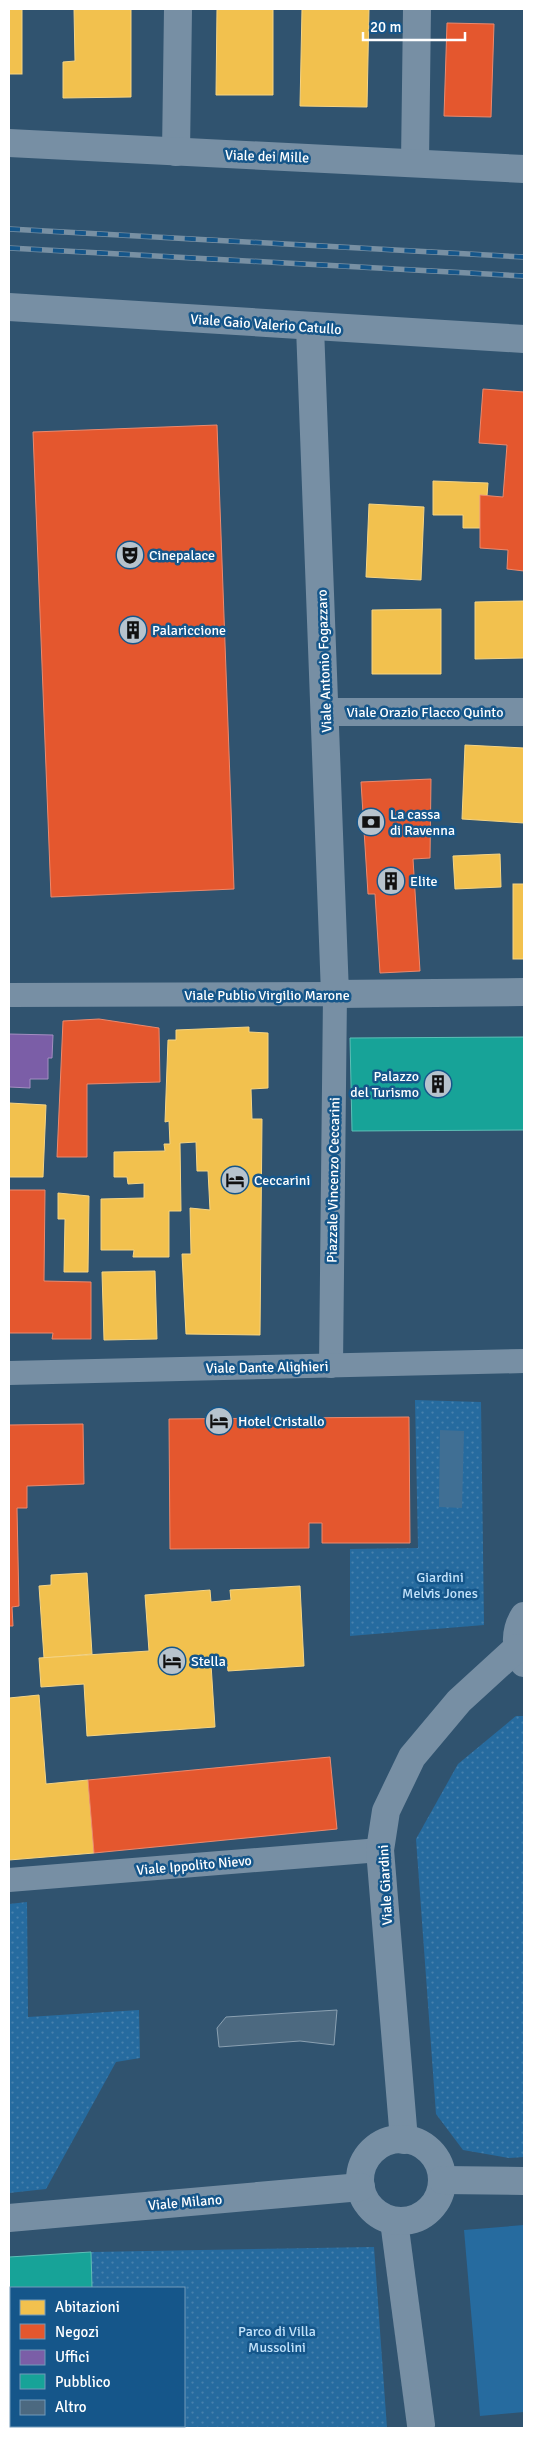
<svg xmlns="http://www.w3.org/2000/svg" width="533" height="2437" viewBox="0 0 533 2437" font-family="Signika,sans-serif">
	<style>
		.grass { fill: #266b9f }
		.park { fill: url(#park-dots) }
		.water { fill: #406f94 }
		.homes { fill: #f2c14e; stroke: #f6d483 }
		.shops { fill: #e4572e; stroke: #ec896d }
		.offices { fill: #7b5ea7; stroke: #a38ec1 }
		.public { fill: #17a398; stroke: #5dbfb7 }
		.building { fill: #4c6980; stroke: #8ba1b2 }
		.lines { fill: none; stroke-linecap: round; stroke-linejoin: round }
		.pedestrian { stroke: #778fa4; stroke-width: 24 }
		.minor { stroke: #778fa4; stroke-width: 28 }
		.tertiary { stroke: #778fa4; stroke-width: 28 }
		.rail-casing { stroke: #7890a3; stroke-width: 5.5 }
		.rail { stroke: #15568a; stroke-width: 4; stroke-dasharray: 11; stroke-linecap: butt }
		.labels { text-anchor: middle; stroke-width: 5; stroke-linejoin: round; paint-order: stroke }
		.street-label { font-size: 14px; fill: #fff; stroke: #15568a }
		.poi-label { font-size: 14px; fill: #fff; stroke: #15568a; text-anchor: start }
		.park-label { font-size: 14px; fill: #c3e3fb; stroke: #15568a }
	</style>
	<defs>
		<pattern id="park-dots" width="8" height="8" patternUnits="userSpaceOnUse" patternTransform="scale(1.25)"><rect width="8" height="8" fill="#266b9f"/><path d="M2 2h.1M6 6h.1" fill="none" stroke="#4781ad" stroke-width="1.8" stroke-linecap="round"/></pattern>
	</defs>
	<rect width="100%" height="100%" fill="#30536f"/>
	<path class="grass" d="M524,2225V2412L480,2416L464,2230Z"/>
	<g class="park">
		<path d="M415,1400L481,1402L484,1625L350,1636V1549L418,1548Z"/>
		<path d="M516,1716H524V2157L509,2158L463,2150L436,2114L416,1839L458,1764Z"/>
		<path d="M27,1902L28,2017L139,2010L140,2058L116,2062L46,2189L9,2193V1904Z"/>
		<path d="M374,2247L387,2428H9V2307H11V2426H184V2288H92L91,2252Z"/>
	</g>
	<path class="water" d="M440,1430L464,1431L462,1508L439,1507Z"/>
	<g class="homes">
		<rect x="9" y="9" width="13" height="65"/>
		<path d="M74,9H131V97L63,98V62L75,61Z"/>
		<path d="M217,9H273V95H216Z"/>
		<path d="M302,9H369L367,107L300,106Z"/>
		<path d="M433,481L488,483L487,496L480,495V528H463V515H433Z"/>
		<path d="M369,504L424,507L421,580L366,577Z"/>
		<path d="M524,601V658L475,659V602Z"/>
		<path d="M441,609V674H372V610Z"/>
		<path d="M465,745L524,748V823L462,819Z"/>
		<path d="M500,854L501,887L455,889L453,856Z"/>
		<rect x="513" y="884" width="11" height="75"/>
		<path d="M249,1027V1032L268,1033V1088L251,1089L252,1119H262L260,1335L186,1334L182,1254H191L190,1208L210,1210L208,1171H197L196,1142L180,1143L181,1211H169V1257H133L134,1250H101V1199L144,1198V1183L128,1184L127,1177H114V1152L165,1151L164,1144H170L169,1121L165,1122L168,1040H176V1030Z"/>
		<path d="M9,1103L46,1105L43,1177H9Z"/>
		<path d="M58,1193L89,1196L88,1272H64L65,1219H58Z"/>
		<path d="M155,1271L157,1339L104,1340L102,1272Z"/>
		<path d="M87,1573L92,1654L44,1658L39,1586L51,1585V1575Z"/>
		<path d="M300,1586L304,1666L228,1671L227,1663L211,1664L215,1727L87,1736L84,1684L41,1687L39,1658L149,1651L145,1595L210,1590L211,1602L231,1600L230,1590Z"/>
		<path d="M39,1695L46,1784L88,1780L94,1853L9,1860V1698Z"/>
	</g>
	<g class="shops">
		<path d="M447,23L494,24L491,117L444,116Z"/>
		<path d="M483,389L524,392V571L507,569L508,550L480,548V495L503,497L507,445L479,443Z"/>
		<path d="M217,425L234,889L51,897L33,432Z"/>
		<path d="M431,779L430,858L413,859L420,971L380,973L375,894H368L361,782Z"/>
		<path d="M99,1019L159,1028L160,1082L87,1084V1157H57L63,1021Z"/>
		<path d="M9,1190H45L44,1281L91,1282V1339H52L53,1333H9Z"/>
		<path d="M409,1417L410,1543H322V1523H309V1548L170,1549L169,1419Z"/>
		<path d="M83,1424L84,1484L27,1486V1508H17L19,1606L12,1607L13,1626H9V1425Z"/>
		<path d="M330,1757L337,1829L94,1853L88,1780Z"/>
	</g>
	<path class="offices" d="M9,1034L53,1035L52,1058H48V1079H30V1088L9,1087Z"/>
	<g class="public">
		<path d="M524,1037V1130L352,1131L350,1038Z"/>
		<path d="M91,2252L92,2288H11V2307H9V2257Z"/>
	</g>
	<path class="building" d="M337,2010L334,2045L300,2041L219,2047L217,2028L226,2017Z"/>
	<g class="lines">
		<g class="pedestrian">
			<path d="M9,995L335,994L331,1366"/>
			<path d="M9,1373L524,1361"/>
			<path d="M9,1880L380,1850"/>
		</g>
		<g class="minor">
			<path d="M176,152L178,9"/>
			<path d="M415,162L417,9"/>
			<path d="M9,307L524,339"/>
			<path d="M310,327L335,994L524,992"/>
			<path d="M326,712H524"/>
			<path d="M524,1616C515,1630 514,1649 524,1663"/>
			<path d="M404,2140L380,1850L386,1811L412,1757L459,1701L517,1648"/>
			<path d="M394,2221L421,2425"/>
		</g>
		<g class="tertiary">
			<path d="M9,143L524,169"/>
			<circle cx="401" cy="2180" r="41"/>
			<path d="M442,2180L524,2181"/>
			<path d="M9,2218L361,2187"/>
		</g>
		<defs>
			<g id="rail">
				<path d="M9,229L524,257"/>
				<path d="M9,248L524,276"/>
			</g>
		</defs>
		<use href="#rail" class="rail-casing"/>
		<use href="#rail" class="rail"/>
	</g>
	<defs>
		<symbol id="theatre-disc" viewBox="-11 -11 22 22"><circle r="9.5" fill="#b7c3cd" stroke="#15568a"/><path d="M-5-5.5Q0-4 5-5.5V0Q5 5 0 6Q-5 5-5 0ZM-3.3-2.5H-1v1.5H-3.3ZM1-2.5H3.3v1.5H1ZM-2.8 1Q0 5.5 2.8 1Z" fill="#111"/></symbol>
		<symbol id="building-disc" viewBox="-11 -11 22 22"><circle r="9.5" fill="#b7c3cd" stroke="#15568a"/><path d="M-4-6H4V6H1V3H-1V6H-4ZM-2.5-4.3h1.7v1.8h-1.7ZM.8-4.3h1.7v1.8H.8ZM-2.5-1h1.7V.8h-1.7ZM.8-1h1.7V.8H.8Z" fill="#111"/></symbol>
		<symbol id="bank-disc" viewBox="-11 -11 22 22"><circle r="9.5" fill="#b7c3cd" stroke="#15568a"/><path d="M-6-4H6V4H-6ZM0-2.3a2.3 2.3 0 1 0 0 4.6a2.3 2.3 0 1 0 0-4.6Z" fill="#111"/></symbol>
		<symbol id="hotel-disc" viewBox="-11 -11 22 22"><circle r="9.5" fill="#b7c3cd" stroke="#15568a"/><path d="M-6-4.5h1.5V1H6V5H4.5V3h-9V5H-6ZM-4 0a1.8 1.8 0 1 1 3.6 0ZM.5 0V-2.5h3Q6-2.5 6 0Z" fill="#111"/></symbol>
	</defs>
	<g fill-rule="evenodd">
		<use href="#theatre-disc" x="114" y="539" width="32" height="32"/>
		<use href="#building-disc" x="117" y="614" width="32" height="32"/>
		<use href="#bank-disc" x="355" y="806" width="32" height="32"/>
		<use href="#building-disc" x="375" y="865" width="32" height="32"/>
		<use href="#building-disc" x="422" y="1068" width="32" height="32"/>
		<use href="#hotel-disc" x="219" y="1164" width="32" height="32"/>
		<use href="#hotel-disc" x="203" y="1405" width="32" height="32"/>
		<use href="#hotel-disc" x="156" y="1645" width="32" height="32"/>
	</g>
	<g class="labels">
		<g class="street-label">
			<text transform="translate(267 156) rotate(2)" y="5">Viale dei Mille</text>
			<text transform="translate(266 324) rotate(4)" y="5">Viale Gaio Valerio Catullo</text>
			<text transform="translate(324 661) rotate(-92)" y="5">Viale Antonio Fogazzaro</text>
			<text x="425" y="717">Viale Orazio Flacco Quinto</text>
			<text x="267" y="1000">Viale Publio Virgilio Marone</text>
			<text transform="translate(333 1180) rotate(-89)" y="5">Piazzale Vincenzo Ceccarini</text>
			<text transform="translate(267 1367) rotate(-1)" y="5">Viale Dante Alighieri</text>
			<text transform="translate(194 1865) rotate(-5)" y="5">Viale Ippolito Nievo</text>
			<text transform="translate(385 1885) rotate(-93)" y="5">Viale Giardini</text>
			<text transform="translate(185 2202) rotate(-5)" y="5">Viale Milano</text>
		</g>
		<g class="poi-label">
			<text x="149" y="560">Cinepalace</text>
			<text x="152" y="635">Palariccione</text>
			<text x="390" y="819">La cassa<tspan x="390" dy="16">di Ravenna</tspan></text>
			<text x="410" y="886">Elite</text>
			<text x="419" y="1081" text-anchor="end">Palazzo<tspan x="419" dy="16">del Turismo</tspan></text>
			<text x="254" y="1185">Ceccarini</text>
			<text x="238" y="1426">Hotel Cristallo</text>
			<text x="191" y="1666">Stella</text>
		</g>
		<g class="park-label">
			<text x="440" y="1582">Giardini<tspan x="440" dy="16">Melvis Jones</tspan></text>
			<text x="277" y="2336">Parco di Villa<tspan x="277" dy="16">Mussolini</tspan></text>
		</g>
	</g>
	<rect width="533" height="2437" fill="none" stroke="#ffffff" stroke-width="20"/>
	<rect x="10" y="2287" width="175" height="140" fill="#15568a" stroke="#739ab9"/>
	<rect x="20" y="2300" width="25" height="15" fill="#f2c14e" stroke="#739ab9"/>
	<text x="55" y="2312" font-size="15" fill="#ffffff">Abitazioni</text>
	<rect x="20" y="2324" width="25" height="15" fill="#e4572e" stroke="#739ab9"/>
	<text x="55" y="2337" font-size="15" fill="#ffffff">Negozi</text>
	<rect x="20" y="2350" width="25" height="15" fill="#7b5ea7" stroke="#739ab9"/>
	<text x="55" y="2362" font-size="15" fill="#ffffff">Uffici</text>
	<rect x="20" y="2374" width="25" height="15" fill="#17a398" stroke="#739ab9"/>
	<text x="55" y="2387" font-size="15" fill="#ffffff">Pubblico</text>
	<rect x="20" y="2400" width="25" height="15" fill="#4c6980" stroke="#739ab9"/>
	<text x="55" y="2412" font-size="15" fill="#ffffff">Altro</text>
	<path d="M363 32v8h102v-8" fill="none" stroke="#ffffff" stroke-width="2.5"/>
	<text x="370" y="32" font-size="15" fill="#ffffff" stroke="#15568a" stroke-width="4" paint-order="stroke">20 m</text>
</svg>
